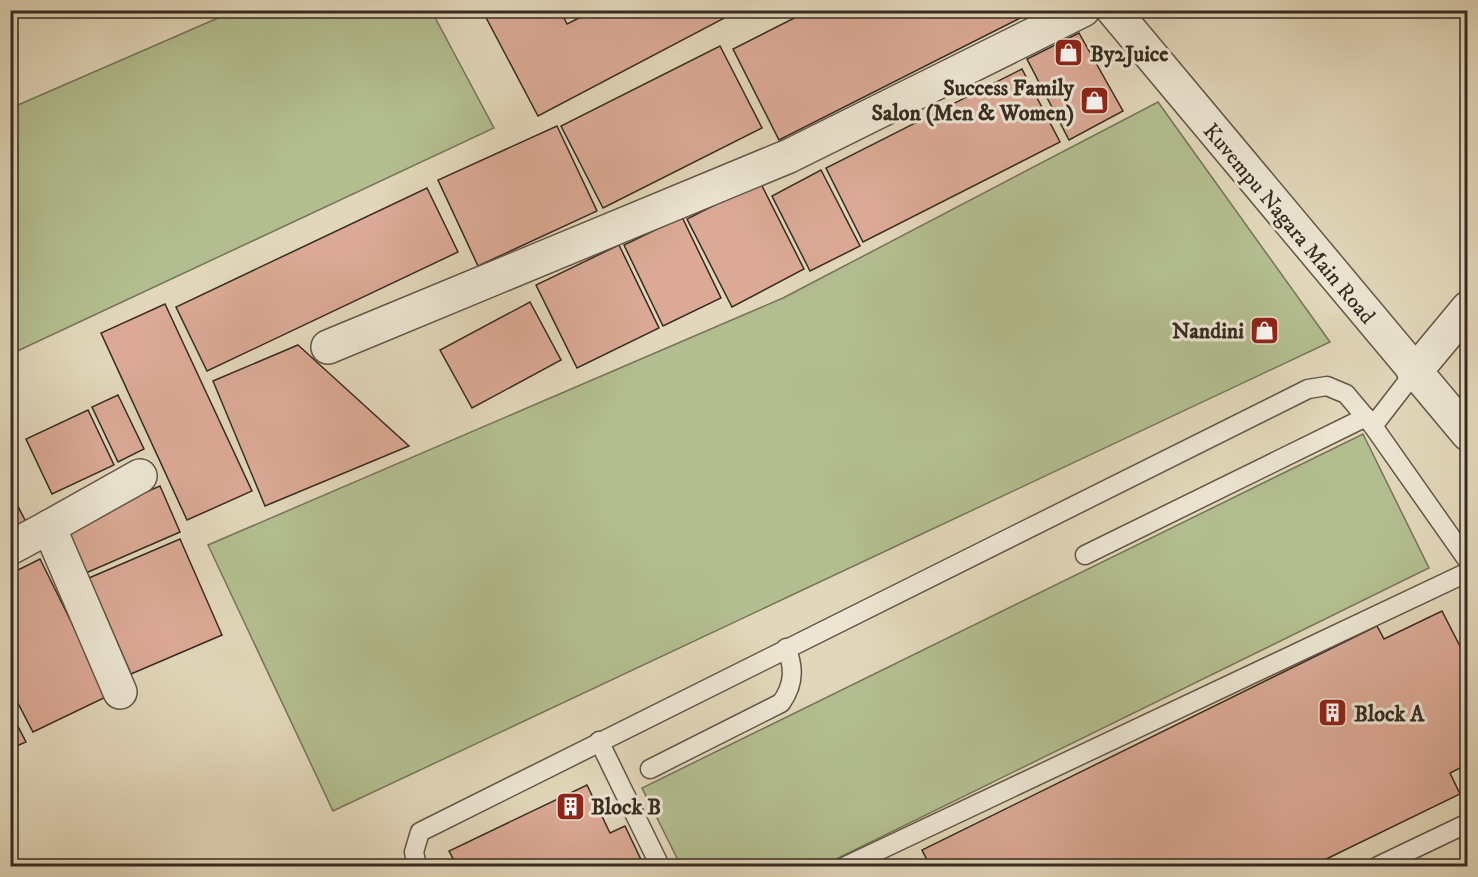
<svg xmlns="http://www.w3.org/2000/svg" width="1478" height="877" viewBox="0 0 1478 877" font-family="'IM FELL DW Pica',serif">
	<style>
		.green { fill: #b3be90; stroke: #757458; stroke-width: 1.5 }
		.building { fill: #dba995; stroke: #372b21; stroke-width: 1.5 }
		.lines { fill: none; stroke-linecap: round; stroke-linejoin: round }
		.service-casing { stroke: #625647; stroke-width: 21 }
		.minor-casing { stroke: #625647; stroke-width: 36 }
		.tertiary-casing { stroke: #625647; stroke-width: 36 }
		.service { stroke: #ece5d2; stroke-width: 18 }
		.minor { stroke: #ece5d2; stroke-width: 33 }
		.tertiary { stroke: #ece5d2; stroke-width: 33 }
		.labels { text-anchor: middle; stroke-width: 6; stroke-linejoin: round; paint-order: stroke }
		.poi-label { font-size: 22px; font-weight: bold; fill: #372b21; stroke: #ece5d2; text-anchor: start }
		.street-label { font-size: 22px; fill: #372b21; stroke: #ece5d2 }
	</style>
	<rect width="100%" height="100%" fill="#e2d7ba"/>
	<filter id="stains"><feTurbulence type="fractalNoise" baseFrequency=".00333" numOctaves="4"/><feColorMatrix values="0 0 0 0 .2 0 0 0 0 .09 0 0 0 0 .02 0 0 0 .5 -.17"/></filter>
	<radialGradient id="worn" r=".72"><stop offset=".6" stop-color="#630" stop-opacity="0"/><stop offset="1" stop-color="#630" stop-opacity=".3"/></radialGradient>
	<g class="green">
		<path d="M431,10L494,128L11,354V108L234,11Z"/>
		<path d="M1158,102L1330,342L333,811L208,545L783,298Z"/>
		<path d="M1363,434L1429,568L822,866H681L642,788Z"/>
	</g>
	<g class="building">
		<path d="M482,10H560L567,24L595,10H733L734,13L538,116Z"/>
		<path d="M810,10H1029L1030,13L779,140L733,49Z"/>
		<path d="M1079,33L1123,111L1069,140L1027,59Z"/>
		<path d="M720,46L762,128L603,208L561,126Z"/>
		<path d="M1022,69L1060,142L863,242L826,168Z"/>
		<path d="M557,126L597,211L478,266L438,180Z"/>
		<path d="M821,170L860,246L810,271L772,196Z"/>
		<path d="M760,182L804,269L732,307L687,219Z"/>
		<path d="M427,188L458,252L207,371L176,307Z"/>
		<path d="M682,217L721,298L663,326L624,245Z"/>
		<path d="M619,245L659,328L577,368L536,285Z"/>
		<path d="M530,302L561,360L472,408L440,350Z"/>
		<path d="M165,304L252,491L187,520L101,333Z"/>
		<path d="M298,345L409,446L265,506L213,381Z"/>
		<path d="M118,395L144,449L118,462L92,407Z"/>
		<path d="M88,410L114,465L52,494L26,439Z"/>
		<path d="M160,486L180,532L86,573L66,526Z"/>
		<path d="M10,491L26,522L10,529Z"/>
		<path d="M180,539L222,635L131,674L89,578Z"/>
		<path d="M40,559L108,696L33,732L10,688V574Z"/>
		<path d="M1442,611L1468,662V764L1450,773L1460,794L1312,866H914L927,860L922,850L1377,626L1384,639Z"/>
		<path d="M10,711L26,742L10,749Z"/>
		<path d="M587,785L610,833L625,826L644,866H457L449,851Z"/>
	</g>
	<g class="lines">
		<defs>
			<g id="service">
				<path d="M1373,426L1414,373"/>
				<path d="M1085,555L1366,417"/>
				<path d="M599,741L660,866"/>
				<path d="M650,769L781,703C794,685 795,668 786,648"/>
				<path d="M417,866L414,852L420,832L1308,389L1327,386L1346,394L1373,426L1468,561"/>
				<path d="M846,866L1468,572"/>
				<path d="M1378,866L1468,823"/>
			</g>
			<g id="minor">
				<path d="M328,347L789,156L1083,10"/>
				<path d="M10,548L49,527"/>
				<path d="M120,692L49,527L140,476"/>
			</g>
			<g id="tertiary">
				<path d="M1113,10L1468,434"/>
				<path d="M1414,373L1468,308"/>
			</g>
		</defs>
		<use href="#service" class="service-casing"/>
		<use href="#minor" class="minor-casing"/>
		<use href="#tertiary" class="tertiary-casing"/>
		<use href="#service" class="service"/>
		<use href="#minor" class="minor"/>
		<use href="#tertiary" class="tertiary"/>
	</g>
	<defs>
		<symbol id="shop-square" viewBox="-11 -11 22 22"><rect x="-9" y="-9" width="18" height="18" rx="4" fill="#8f2418" stroke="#ece5d2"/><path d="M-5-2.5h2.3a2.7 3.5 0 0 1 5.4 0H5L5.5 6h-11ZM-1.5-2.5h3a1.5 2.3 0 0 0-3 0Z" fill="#fff"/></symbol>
		<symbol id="building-square" viewBox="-11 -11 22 22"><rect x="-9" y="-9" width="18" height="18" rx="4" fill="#8f2418" stroke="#ece5d2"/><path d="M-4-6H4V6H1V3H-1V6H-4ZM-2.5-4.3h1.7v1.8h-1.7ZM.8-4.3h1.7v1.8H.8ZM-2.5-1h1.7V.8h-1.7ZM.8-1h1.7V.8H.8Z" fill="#fff"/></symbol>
	</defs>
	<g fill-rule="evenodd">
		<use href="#shop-square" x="1052" y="36" width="33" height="33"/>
		<use href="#shop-square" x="1078" y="84" width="33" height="33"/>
		<use href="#shop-square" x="1248" y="314" width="33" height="33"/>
		<use href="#building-square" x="1316" y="696" width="33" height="33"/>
		<use href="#building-square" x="554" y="790" width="33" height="33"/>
	</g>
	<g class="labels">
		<g class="poi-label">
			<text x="1090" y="61">By2Juice</text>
			<text x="1074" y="95" text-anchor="end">Success Family<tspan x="1074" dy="25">Salon (Men &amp; Women)</tspan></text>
			<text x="1244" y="338" text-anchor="end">Nandini</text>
			<text x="1354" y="721">Block A</text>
			<text x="591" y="814">Block B</text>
		</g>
		<g class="street-label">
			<text transform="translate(1290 223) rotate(50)" y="8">Kuvempu Nagara Main Road</text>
		</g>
	</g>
	<rect width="1478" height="877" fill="none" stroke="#e2d7ba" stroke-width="36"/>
	<rect x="12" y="12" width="1454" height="853" fill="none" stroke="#372b21" stroke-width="3"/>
	<rect x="18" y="18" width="1442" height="841" fill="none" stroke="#372b21" stroke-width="1.5"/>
	<rect width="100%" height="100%" filter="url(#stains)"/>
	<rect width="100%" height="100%" fill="url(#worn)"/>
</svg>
